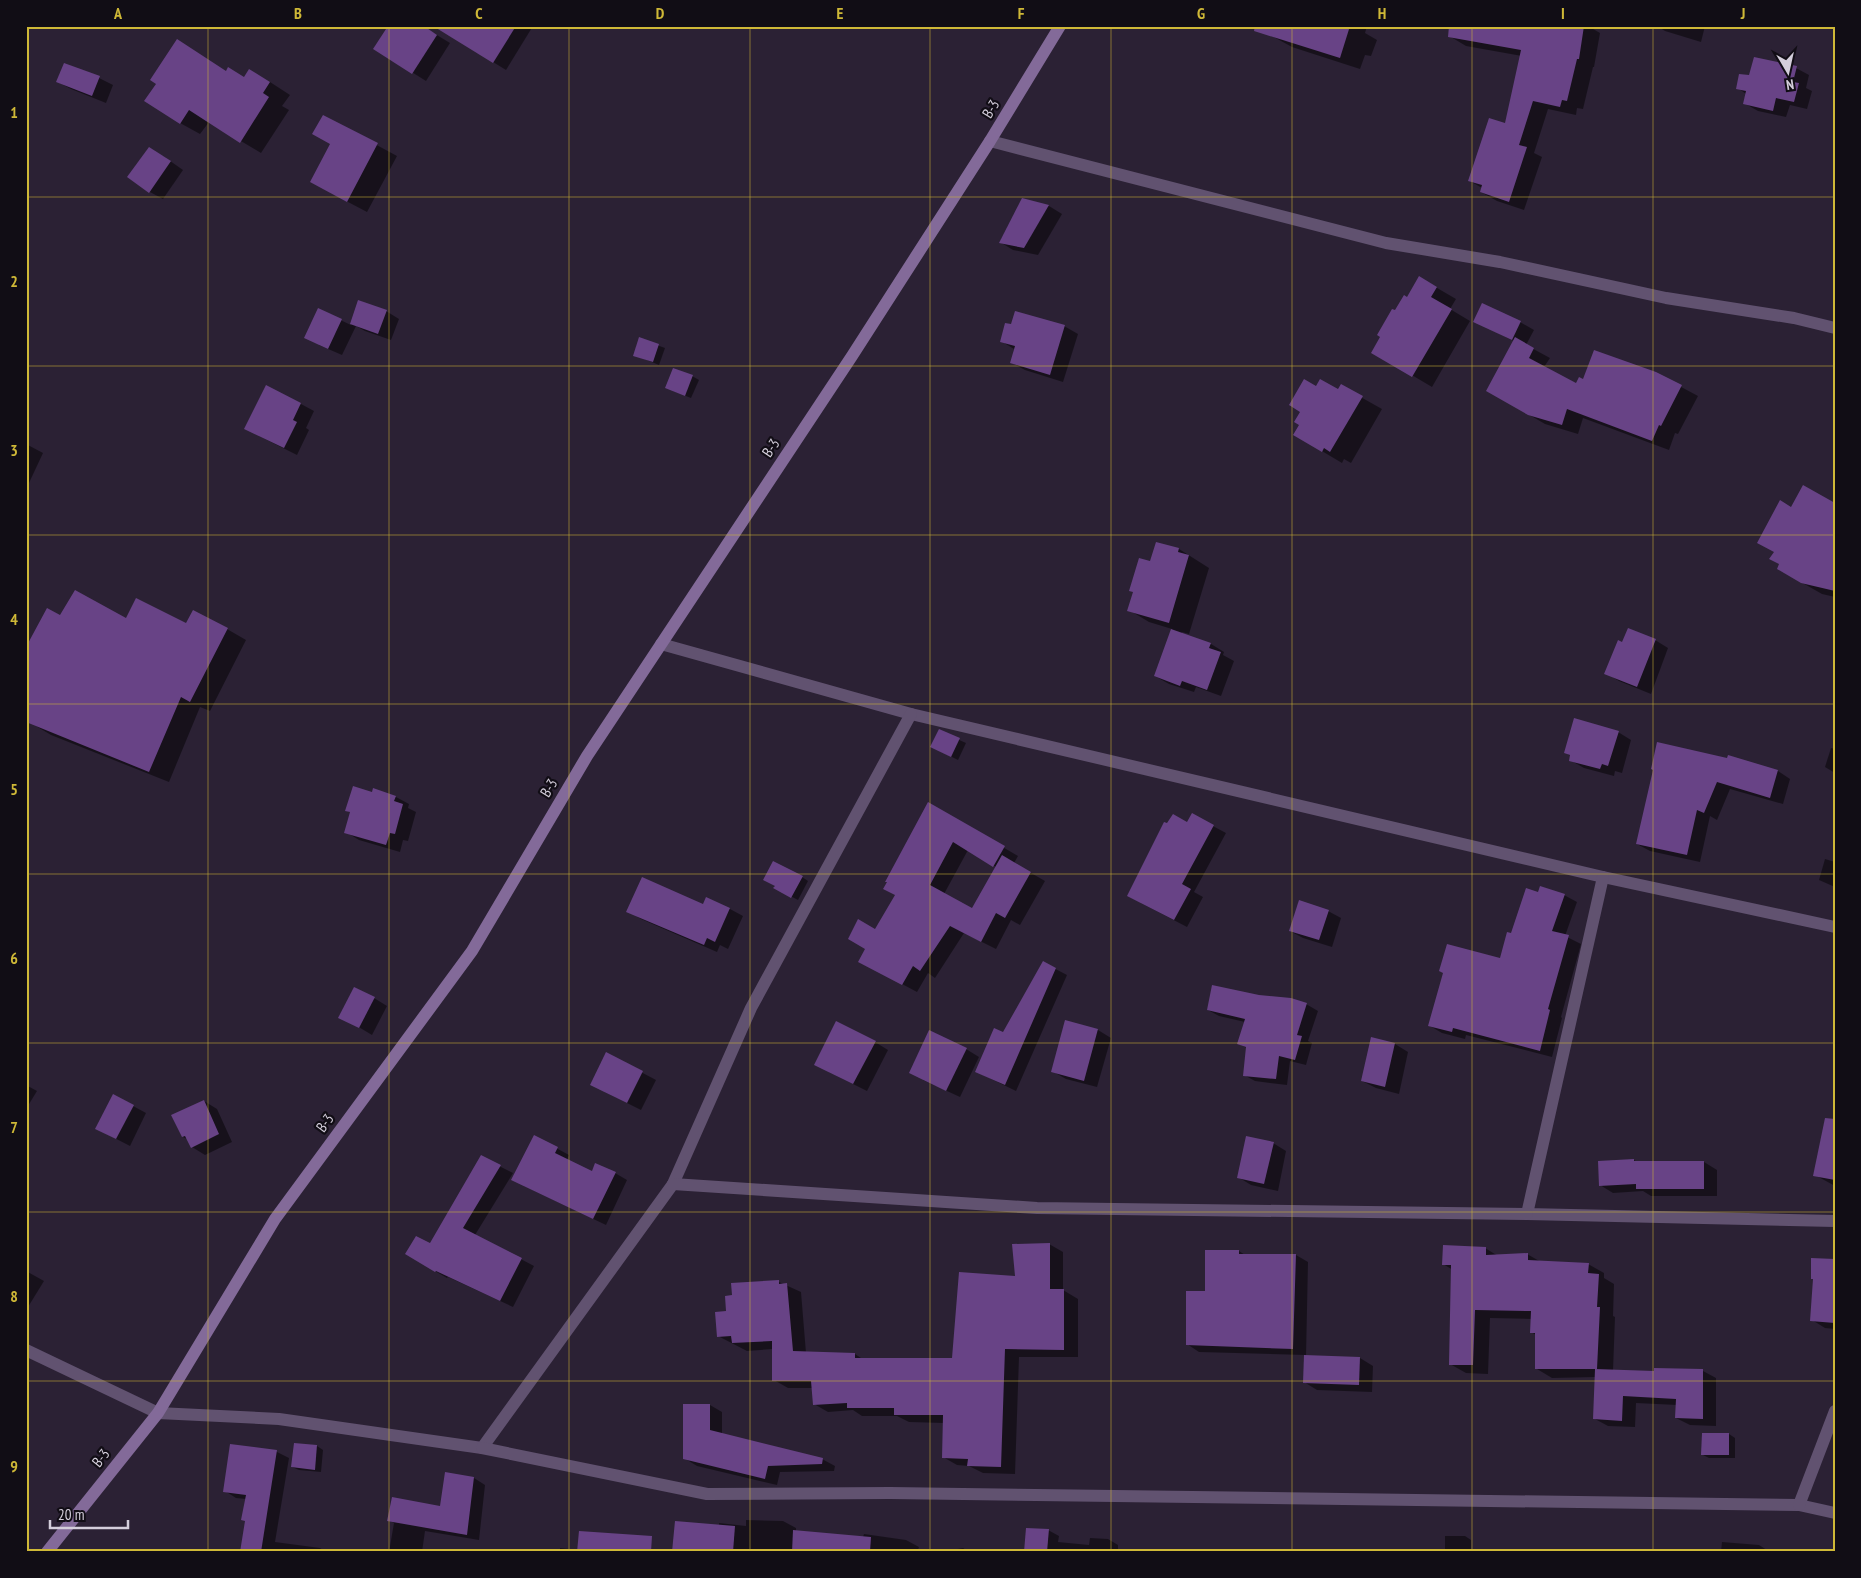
<svg xmlns="http://www.w3.org/2000/svg" width="1861" height="1578" viewBox="0 0 1861 1578" font-family="'PT Sans Narrow',sans-serif">
	<style>
		.shadow { fill: #0007; fill-rule: evenodd }
		.building { fill: #684386 }
		.lines { fill: none; stroke-linecap: round; stroke-linejoin: round }
		.street { stroke: #615270; stroke-width: 12 }
		.secondary { stroke: #836a99; stroke-width: 12 }
		.grid { fill: none; stroke: #cfb837; stroke-width: 1; stroke-opacity: 0.55 }
		.labels { text-anchor: middle; stroke-width: 4.5; stroke-linejoin: round; paint-order: stroke }
		.street-label { font-size: 15px; fill: #d4cedb; stroke: #110d15 }
		.neatline { fill: none; stroke: #cfb837; stroke-width: 2 }
		.grid-label { font-size: 16px; text-anchor: middle; font-weight: bold; fill: #cfb837 }
	</style>
	<rect width="100%" height="100%" fill="#2b2134"/>
	<g class="shadow">
		<path d="M422,26L450,43L426,81L375,49Z"/>
		<path d="M462,26H533L506,70L493,62Z"/>
		<path d="M1275,26H1367L1365,33L1377,40L1371,56L1365,55L1360,69L1292,47L1272,36Z"/>
		<path d="M1452,26H1588L1600,33L1594,67H1593L1583,109L1577,108L1576,115L1548,109L1534,153L1542,157L1524,210L1497,201L1481,192L1482,188L1470,181L1506,125L1522,56L1466,46L1451,37Z"/>
		<path d="M1657,26H1705L1701,42L1665,31Z"/>
		<path d="M1796,68L1809,75L1806,88L1812,91L1807,109L1790,105L1786,117L1758,111L1744,103L1746,94L1738,88L1750,77Z"/>
		<path d="M227,72L245,78L270,82L290,95L282,106L289,110L261,153L209,122L200,134L180,123L158,84Z"/>
		<path d="M99,78L113,85L106,103L71,89L58,82Z"/>
		<path d="M323,116L397,156L367,212L331,193L332,144Z"/>
		<path d="M163,156L183,170L163,199L150,192Z"/>
		<path d="M1023,200L1049,206L1062,214L1038,255L1013,250L1000,242Z"/>
		<path d="M1420,278L1456,299L1450,309L1470,321L1432,387L1373,352L1396,312L1408,298Z"/>
		<path d="M359,301L386,311L399,319L391,340L365,331L356,326L342,355L319,345V310L351,325Z"/>
		<path d="M1474,321L1520,322L1534,330L1526,345L1550,358L1544,367L1577,385L1583,381L1655,373L1698,396L1678,434L1675,433L1669,450L1583,418L1578,434L1545,424L1488,391L1514,341Z"/>
		<path d="M1064,326L1078,334L1063,382L1025,370L1012,363L1014,349L1001,341Z"/>
		<path d="M640,339L665,348L659,365L635,355Z"/>
		<path d="M692,376L699,380L691,398L673,391Z"/>
		<path d="M1341,386L1382,409L1351,463L1344,459L1342,463L1295,435L1301,424L1302,411L1316,388L1338,391Z"/>
		<path d="M301,404L314,411L306,428L309,430L297,455L259,436Z"/>
		<path d="M26,444L43,453L28,485L26,484Z"/>
		<path d="M1835,504V597L1822,594L1778,569L1781,564L1775,552L1792,508Z"/>
		<path d="M1179,549L1209,568L1189,634L1182,632L1181,634L1211,644L1224,652L1223,655L1234,661L1221,696L1196,687L1194,692L1169,684L1155,676L1172,629L1149,622L1129,610L1151,563Z"/>
		<path d="M61,617L126,619L227,629L246,640L210,711L200,707L169,782L51,735L26,720V645L28,646Z"/>
		<path d="M1655,640L1668,648L1651,694L1619,681L1606,673L1622,644Z"/>
		<path d="M939,731L966,743L958,760L938,750Z"/>
		<path d="M1618,732L1631,740L1622,773L1615,771L1614,776L1584,768L1570,760L1571,756L1566,753Z"/>
		<path d="M1831,748L1835,749V773L1825,767Z"/>
		<path d="M1654,770L1778,771L1790,779L1783,804L1730,789L1717,820L1710,816L1700,862L1650,851L1637,844Z"/>
		<path d="M373,794L396,797L409,804L408,808L416,812L408,841L403,840L400,852L359,840L346,832L351,813L347,810Z"/>
		<path d="M929,804L1018,856L1014,863L1045,881L1020,925L1011,920L996,949L964,933L935,978L928,973L917,992L874,969L876,930L896,895ZM968,850L996,867L972,910L944,894Z"/>
		<path d="M1192,815L1226,833L1194,892L1203,897L1187,927L1141,903Z"/>
		<path d="M1825,859L1835,862V887L1819,880Z"/>
		<path d="M802,877L808,881L798,900L775,888L776,886Z"/>
		<path d="M1564,895L1577,902L1565,936L1581,944L1561,1017L1562,1018L1552,1057L1466,1035L1465,1039L1442,1033L1430,1026L1500,960L1512,934Z"/>
		<path d="M704,906L730,909L743,916L728,949L720,945L717,952L641,919L628,911Z"/>
		<path d="M1328,911L1341,918L1332,947L1303,938L1290,931Z"/>
		<path d="M1044,963L1067,975L1016,1091L977,1072L1004,1034Z"/>
		<path d="M374,998L387,1006L372,1035L352,1023Z"/>
		<path d="M1306,1004L1318,1011L1308,1041L1312,1043L1306,1065L1290,1061L1287,1085L1255,1081L1244,1075L1247,1048L1239,1044L1245,1022L1219,1016L1208,1010Z"/>
		<path d="M1066,1022L1098,1030L1111,1038L1097,1087L1066,1079L1052,1071Z"/>
		<path d="M1372,1039L1395,1044L1408,1052L1399,1094L1376,1088L1362,1081Z"/>
		<path d="M875,1042L888,1050L867,1091L829,1072Z"/>
		<path d="M966,1049L979,1057L960,1097L923,1080Z"/>
		<path d="M607,1054L656,1080L641,1110L605,1092Z"/>
		<path d="M26,1085L37,1091L26,1109Z"/>
		<path d="M204,1101L217,1109L232,1142L205,1155L192,1147L189,1140L183,1137Z"/>
		<path d="M133,1106L146,1113L130,1146L97,1129Z"/>
		<path d="M1835,1129V1186L1815,1175Z"/>
		<path d="M534,1136L569,1155L567,1160L592,1172L615,1173L627,1180L606,1225L524,1186Z"/>
		<path d="M1273,1143L1286,1151L1278,1191L1251,1185L1238,1177Z"/>
		<path d="M481,1157L513,1173L475,1235L534,1266L513,1307L448,1277L447,1278L435,1271L430,1245Z"/>
		<path d="M1634,1160L1637,1162H1704L1717,1170V1196H1651L1643,1191L1613,1193L1600,1185Z"/>
		<path d="M1049,1244L1063,1252V1290L1078,1299V1357H1019L1015,1474L983,1473L969,1466L957,1465L943,1457L944,1423L909,1422L897,1416H862L853,1410L828,1412L814,1404L813,1388H788L774,1380L773,1349L747,1351L718,1336L727,1312L779,1282L801,1292L806,1353L855,1354L864,1360H953L1016,1277Z"/>
		<path d="M1485,1248L1498,1256L1527,1254L1541,1262L1588,1264L1604,1273V1278L1614,1284L1613,1316L1615,1317L1613,1371L1655,1372V1370L1703,1371L1716,1378V1426L1690,1425L1676,1418L1677,1405L1636,1403L1635,1427L1608,1426L1595,1419L1596,1377L1552,1378L1537,1369L1536,1335L1531,1332L1532,1319L1490,1318L1488,1374L1466,1373L1450,1364L1453,1270L1443,1264Z"/>
		<path d="M1239,1251L1245,1255H1296L1308,1262L1306,1357L1360,1358L1373,1366L1372,1392L1317,1390L1304,1382L1305,1355L1199,1352L1187,1344L1206,1292Z"/>
		<path d="M1835,1260V1329L1825,1328L1812,1320L1814,1280Z"/>
		<path d="M26,1271L44,1281L28,1307L26,1306Z"/>
		<path d="M710,1405L722,1412V1434L822,1459L835,1466L834,1471L780,1472L777,1485L697,1466L684,1458Z"/>
		<path d="M1703,1434H1729L1735,1438V1458H1709L1703,1455Z"/>
		<path d="M231,1445L277,1452L289,1458L275,1542L320,1548L326,1552H242L246,1522V1499L236,1498L225,1491Z"/>
		<path d="M317,1446L323,1450L321,1472L299,1470L292,1467Z"/>
		<path d="M474,1478L485,1485L479,1540L425,1531L422,1552H389L394,1523L389,1520L442,1507Z"/>
		<path d="M746,1520L783,1521L796,1528V1531L863,1537L864,1534L906,1540L919,1547L918,1550L947,1551L963,1548L969,1552H673L719,1526V1523L746,1526Z"/>
		<path d="M1048,1530L1059,1536L1058,1542L1089,1545L1090,1538L1108,1539L1118,1545V1552H1025Z"/>
		<path d="M1445,1536H1465L1471,1540V1552H1445Z"/>
		<path d="M1722,1542L1759,1545L1770,1552H1721Z"/>
		<path d="M560,1548L578,1550L641,1552H560Z"/>
		<path d="M451,1549L475,1552H450Z"/>
	</g>
	<g class="building">
		<path d="M388,26H424L437,35L412,74L373,49Z"/>
		<path d="M433,26H516L493,63Z"/>
		<path d="M1255,26H1350L1340,58L1254,31Z"/>
		<path d="M1449,26H1584L1579,59H1577L1567,101L1562,100L1560,107L1533,101L1519,145L1527,147L1509,202L1480,192L1482,185L1468,181L1489,118L1505,123L1521,50L1448,37Z"/>
		<path d="M177,39L226,71L228,67L244,77L249,69L270,82L263,93L269,97L240,143L189,110L180,124L144,101L156,84L150,80Z"/>
		<path d="M1754,57L1797,66L1793,82L1799,83L1794,102L1776,98L1773,111L1743,104L1746,91L1736,89L1739,74L1749,75Z"/>
		<path d="M64,63L100,76L92,96L56,82Z"/>
		<path d="M323,115L378,143L347,202L310,182L330,144L312,134Z"/>
		<path d="M149,147L171,161L149,193L127,177Z"/>
		<path d="M1022,198L1049,205L1024,248L999,243Z"/>
		<path d="M1419,276L1437,287L1431,297L1452,309L1412,377L1371,353L1380,337L1377,335L1392,309L1395,310L1404,295L1407,297Z"/>
		<path d="M358,300L387,310L378,334L350,324Z"/>
		<path d="M1482,303L1521,321L1512,340L1473,322Z"/>
		<path d="M318,308L342,319L328,349L304,338Z"/>
		<path d="M1015,311L1065,325L1050,375L1010,363L1015,346L1000,342L1005,323L1011,324Z"/>
		<path d="M639,337L659,344L653,362L633,356Z"/>
		<path d="M1515,337L1534,348L1529,358L1576,383L1579,377L1583,379L1594,350L1656,372L1682,385L1661,426L1659,425L1652,441L1567,409L1562,425L1528,415L1486,391Z"/>
		<path d="M673,368L693,375L685,396L665,388Z"/>
		<path d="M1304,379L1316,386L1320,379L1338,389L1341,384L1363,396L1330,452L1324,448L1322,452L1293,435L1299,425L1294,422L1300,412L1289,405Z"/>
		<path d="M266,385L301,403L293,420L297,422L284,448L244,429Z"/>
		<path d="M1803,485L1835,503V591L1801,583L1777,569L1779,564L1769,559L1774,552L1757,543L1780,500L1791,507Z"/>
		<path d="M1156,542L1179,548L1178,552L1189,555L1169,623L1127,611L1133,592L1129,591L1139,558L1150,561Z"/>
		<path d="M75,590L126,618L136,598L186,623L193,610L228,628L190,702L181,697L149,772L26,722V647L47,608L60,615Z"/>
		<path d="M1628,628L1656,639L1637,687L1604,674L1618,640L1622,642Z"/>
		<path d="M1171,629L1211,643L1209,648L1221,652L1207,690L1182,681L1180,686L1154,676Z"/>
		<path d="M1574,718L1619,731L1608,766L1602,764L1600,769L1569,761L1570,755L1564,753Z"/>
		<path d="M939,729L960,738L951,757L930,747Z"/>
		<path d="M1657,742L1727,758L1728,755L1778,770L1770,798L1717,782L1704,813L1697,810L1687,855L1636,844L1653,770L1651,769Z"/>
		<path d="M353,786L372,792L373,788L396,796L394,801L403,804L395,834L390,833L386,845L344,833L350,812L345,811Z"/>
		<path d="M928,802L1005,846L993,867L953,842L930,885L972,908L1002,855L1031,872L1005,918L996,913L981,942L950,926L920,971L913,966L902,985L858,962L865,949L848,939L858,919L875,929L895,895L883,889L887,882H885Z"/>
		<path d="M1192,813L1214,825L1182,884L1191,889L1174,920L1127,896L1164,822L1167,823L1173,814L1187,822Z"/>
		<path d="M773,861L803,876L791,898L773,888L775,886L763,880Z"/>
		<path d="M642,877L703,904L706,897L730,908L715,942L707,938L704,945L626,912Z"/>
		<path d="M1540,886L1565,894L1552,931L1569,935L1548,1009L1550,1010L1540,1051L1453,1028L1452,1032L1428,1026L1443,973L1439,971L1447,944L1500,958L1507,932L1511,933L1526,888L1538,892Z"/>
		<path d="M1299,900L1329,910L1319,940L1289,931Z"/>
		<path d="M1043,961L1056,968L1005,1085L975,1072L994,1028L1003,1032Z"/>
		<path d="M1212,985L1259,995L1291,998L1307,1003L1297,1035L1302,1036L1295,1060L1279,1056L1276,1079L1243,1076L1246,1047L1237,1044L1245,1019L1207,1010Z"/>
		<path d="M354,987L375,997L359,1028L338,1018Z"/>
		<path d="M1065,1020L1098,1029L1084,1081L1051,1072Z"/>
		<path d="M836,1021L876,1041L853,1084L814,1065Z"/>
		<path d="M929,1030L967,1048L946,1091L909,1073Z"/>
		<path d="M1371,1037L1395,1043L1385,1087L1361,1081Z"/>
		<path d="M606,1052L643,1071L627,1103L590,1085Z"/>
		<path d="M113,1094L134,1105L116,1139L95,1129Z"/>
		<path d="M204,1100L219,1134L191,1148L185,1136L182,1137L171,1115Z"/>
		<path d="M1825,1118L1835,1119V1180L1813,1176Z"/>
		<path d="M534,1135L558,1147L555,1153L592,1171L595,1163L616,1172L593,1219L511,1180Z"/>
		<path d="M1246,1136L1274,1142L1264,1184L1237,1178Z"/>
		<path d="M481,1155L501,1165L463,1228L522,1258L500,1301L436,1271L435,1272L405,1254L416,1236L430,1243Z"/>
		<path d="M1634,1159V1161H1704V1189H1636V1184L1599,1186L1598,1161Z"/>
		<path d="M1050,1243V1289H1064V1350L1005,1349L1001,1467L967,1466L968,1459L942,1458L943,1415H894V1408H847V1403L813,1405L811,1381H772V1341L732,1343L731,1336L717,1337L715,1312L726,1311L725,1296L732,1295L731,1283L779,1280V1284L787,1283L793,1351L855,1353V1358H952L959,1272L1015,1276L1012,1244Z"/>
		<path d="M1443,1245L1486,1247V1255L1528,1253V1260L1589,1263L1588,1273L1599,1274L1597,1307H1600L1597,1369H1535V1333H1530L1531,1311L1475,1310L1473,1365H1449L1451,1265H1442Z"/>
		<path d="M1205,1250H1239V1254H1296L1293,1349L1186,1345V1291H1205Z"/>
		<path d="M1811,1258L1835,1259V1323L1810,1321L1813,1279H1811Z"/>
		<path d="M1304,1355L1360,1357L1359,1385L1303,1383Z"/>
		<path d="M1654,1368L1703,1369V1419L1675,1418L1676,1399L1623,1396L1622,1421L1593,1419L1595,1369L1654,1371Z"/>
		<path d="M683,1404H710V1430L823,1458L822,1464L768,1466L765,1479L683,1459Z"/>
		<path d="M1702,1433H1729V1455H1701Z"/>
		<path d="M294,1443L317,1445L315,1470L291,1467Z"/>
		<path d="M230,1444L277,1450L261,1552H240L245,1521L241,1520L246,1495L223,1492Z"/>
		<path d="M445,1472L474,1477L467,1535L387,1521L392,1497L440,1506Z"/>
		<path d="M675,1521L735,1526L733,1552H672Z"/>
		<path d="M1026,1528L1049,1529L1047,1552H1024Z"/>
		<path d="M793,1530L871,1537L870,1552H792Z"/>
		<path d="M579,1531L652,1536L651,1552H577Z"/>
	</g>
	<g class="lines">
		<g class="street">
			<path d="M990,141L1386,243L1500,262L1666,298L1794,318L1835,328"/>
			<path d="M661,644L911,714L1603,877L1835,927"/>
			<path d="M1603,877L1527,1214L1835,1221"/>
			<path d="M673,1184L751,1008L911,714"/>
			<path d="M26,1350L158,1413L279,1419L482,1448L673,1184L1037,1208L1527,1214"/>
			<path d="M482,1448L707,1494L890,1493L1799,1505L1835,1513"/>
			<path d="M1799,1505L1835,1411"/>
		</g>
		<path class="secondary" d="M47,1552L158,1413L275,1219L472,951L587,756L852,356L990,141L1060,26"/>
	</g>
	<path class="grid" d="M208,26V1552M389,26V1552M569,26V1552M750,26V1552M930,26V1552M1111,26V1552M1292,26V1552M1472,26V1552M1653,26V1552M26,197H1835M26,366H1835M26,535H1835M26,704H1835M26,874H1835M26,1043H1835M26,1212H1835M26,1381H1835"/>
	<g class="labels">
		<g class="street-label">
			<text transform="translate(991 109) rotate(-59)" y="5">B-3</text>
			<text transform="translate(771 448) rotate(-56)" y="5">B-3</text>
			<text transform="translate(549 788) rotate(-59)" y="5">B-3</text>
			<text transform="translate(325 1123) rotate(-54)" y="5">B-3</text>
			<text transform="translate(101 1458) rotate(-51)" y="5">B-3</text>
		</g>
	</g>
	<rect width="1861" height="1578" fill="none" stroke="#110d15" stroke-width="55"/>
	<g transform="translate(1788 72) rotate(171)" stroke="#110d15" stroke-width="4" paint-order="stroke">
	<path d="M0-4L9 19L0 12L-9 19Z" fill="#d4cedb"/>
	<text y="-8" font-size="14" font-weight="bold" text-anchor="middle" fill="#d4cedb">N</text>
	</g>
	<path d="M50 1520v8h78v-8" fill="none" stroke="#d4cedb" stroke-width="2.5"/>
	<text x="58" y="1520" font-size="15" fill="#d4cedb" stroke="#110d15" stroke-width="4" paint-order="stroke">20 m</text>
	<rect x="28" y="28" width="1806" height="1522" class="neatline"/>
	<g class="grid-label">
		<text x="118" y="19">A</text>
		<text x="298" y="19">B</text>
		<text x="479" y="19">C</text>
		<text x="660" y="19">D</text>
		<text x="840" y="19">E</text>
		<text x="1021" y="19">F</text>
		<text x="1201" y="19">G</text>
		<text x="1382" y="19">H</text>
		<text x="1563" y="19">I</text>
		<text x="1743" y="19">J</text>
		<text x="14" y="118">1</text>
		<text x="14" y="287">2</text>
		<text x="14" y="456">3</text>
		<text x="14" y="625">4</text>
		<text x="14" y="795">5</text>
		<text x="14" y="964">6</text>
		<text x="14" y="1133">7</text>
		<text x="14" y="1302">8</text>
		<text x="14" y="1472">9</text>
	</g>
</svg>
